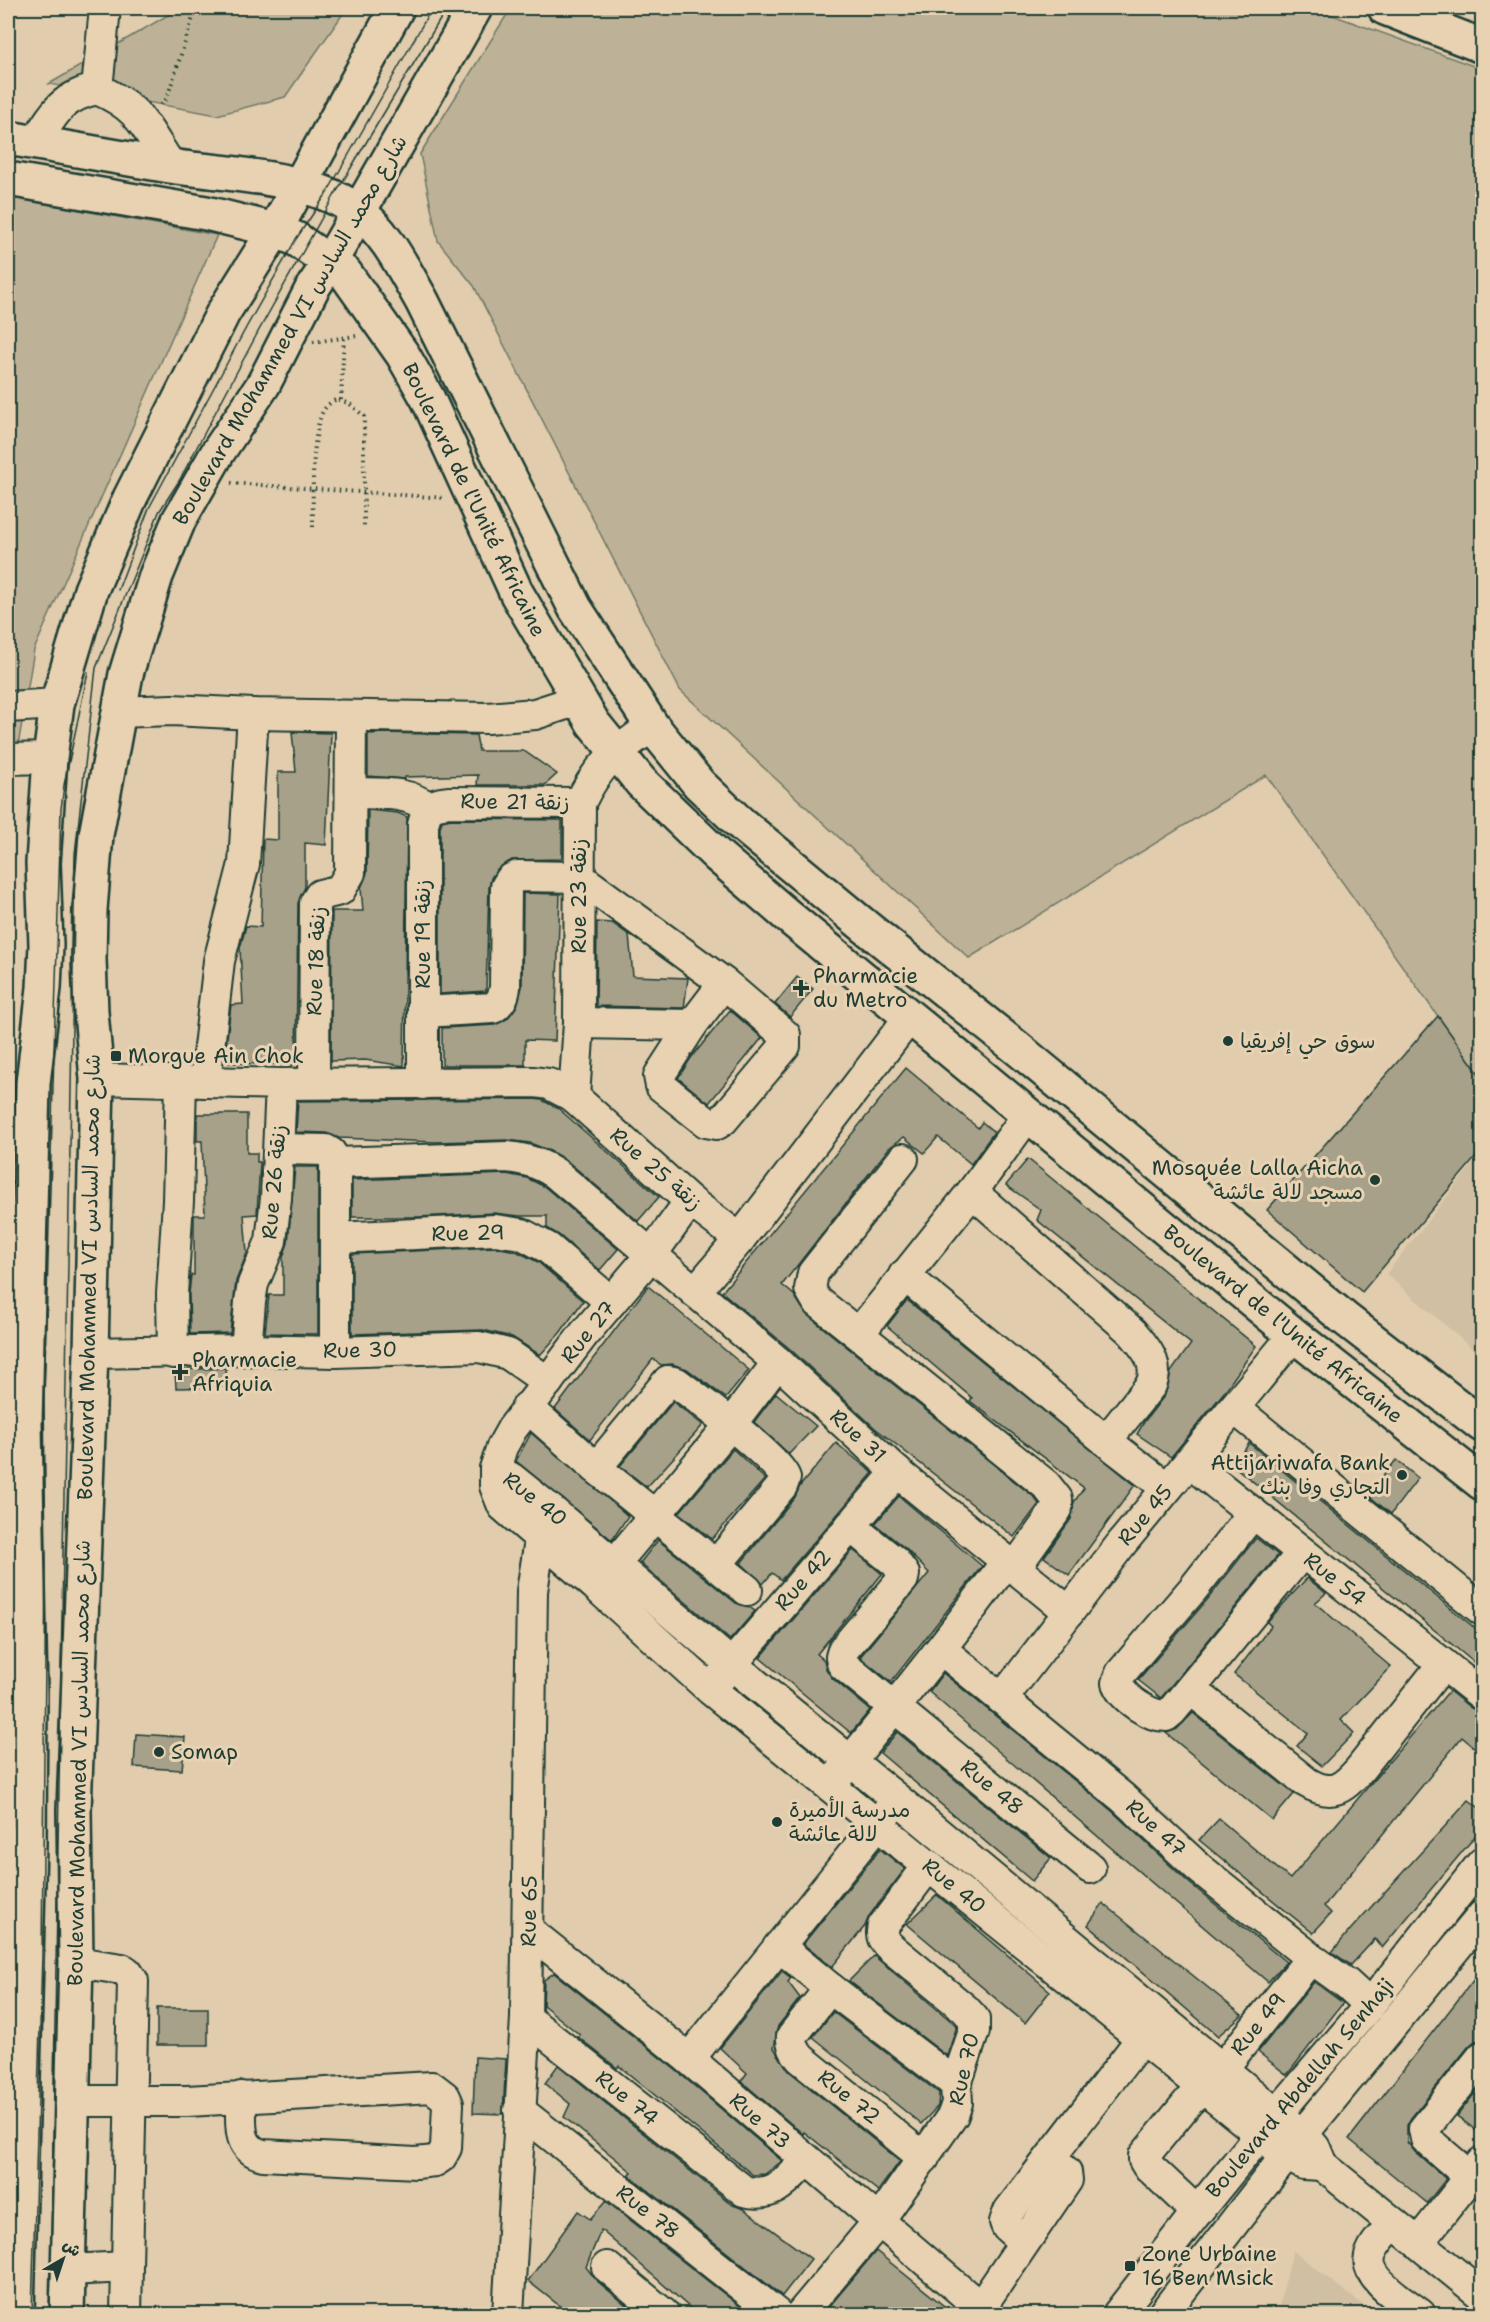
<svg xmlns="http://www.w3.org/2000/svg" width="1490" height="2322" viewBox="0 0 1490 2322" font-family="'Shantell Sans','Playpen Sans Arabic',sans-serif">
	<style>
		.built { fill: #d0bfa2 }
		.green { fill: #bdb297; stroke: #6e7866; stroke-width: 1.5 }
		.building { fill: #a8a18a; stroke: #1f3d34; stroke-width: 1.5 }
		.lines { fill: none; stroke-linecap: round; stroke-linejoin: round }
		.minor-casing { stroke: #1f3d34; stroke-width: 34 }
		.major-casing { stroke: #1f3d34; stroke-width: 38 }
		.highway-casing { stroke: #1f3d34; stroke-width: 38 }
		.path { stroke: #1f3d34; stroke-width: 4; stroke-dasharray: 1.5 4.5; stroke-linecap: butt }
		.minor { stroke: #e9d2b2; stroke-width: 30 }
		.major { stroke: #e9d2b2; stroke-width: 33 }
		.highway { stroke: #e9d2b2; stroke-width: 33 }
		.tram { stroke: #1f3d34; stroke-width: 1.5 }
		.poi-dot { fill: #1f3d34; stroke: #e9d2b2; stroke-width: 2 }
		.labels { text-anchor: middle; stroke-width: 6; stroke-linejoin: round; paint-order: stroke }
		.street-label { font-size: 21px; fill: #1f3d34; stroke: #e9d2b2 }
		.poi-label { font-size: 21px; fill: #1f3d34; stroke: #e9d2b2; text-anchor: start }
	</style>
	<rect width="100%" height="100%" fill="#e1ccad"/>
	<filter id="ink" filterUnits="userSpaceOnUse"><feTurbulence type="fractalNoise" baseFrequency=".0167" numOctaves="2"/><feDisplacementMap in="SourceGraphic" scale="12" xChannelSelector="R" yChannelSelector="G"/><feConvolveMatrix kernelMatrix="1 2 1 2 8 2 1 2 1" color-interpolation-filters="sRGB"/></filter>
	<g filter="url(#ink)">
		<g class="built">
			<path d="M1482,1152V1357L1386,1274Z"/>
			<path d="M1293,2251L1374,2314H1277Z"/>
		</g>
		<g class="green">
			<path d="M180,8H347L285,97L217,115L49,84Z"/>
			<path d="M511,8H1313L1482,69V1078L1266,775L969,958L680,690L474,286L438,241L420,154Z"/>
			<path d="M8,197L217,235L34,650L11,788H8Z"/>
		</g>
		<g class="building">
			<path d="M292,732L331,733L326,845L305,843V887L298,903L296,1065L228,1063L226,1047L231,1005L243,1004L240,948L246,926L261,927L263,839L278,840V772H296Z"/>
			<path d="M384,733L476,735L479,751H524L557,774L545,785H477L478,775L405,777V779L368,776V734Z"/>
			<path d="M368,810L398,813L407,817L404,1066L365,1060L331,1061L332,911H363L361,888L367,873Z"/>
			<path d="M451,819L562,820V859L512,860L497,869L491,878L489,887L486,991L440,994V827L442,821Z"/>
			<path d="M523,893L560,894L555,1041L525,1040V1065H442V1028L495,1025L507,1019L517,1006L522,987Z"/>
			<path d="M597,922L612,923L629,935L633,976L688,978L684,1008L596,1006Z"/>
			<path d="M797,977L813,989L790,1017L775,1004Z"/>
			<path d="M730,1010L762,1038L709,1103L678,1078L691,1058Z"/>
			<path d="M1438,1016L1482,1078V1150L1362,1292L1267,1210Z"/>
			<path d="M906,1068L978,1128L982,1122L994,1132L971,1164L938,1137L924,1153L904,1137L889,1148L782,1285L794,1295L806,1314L1034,1497L1039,1504L1014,1537L875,1428L790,1349L722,1292Z"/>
			<path d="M533,1099L542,1100L559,1109L659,1197L638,1221L566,1160L550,1151L530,1143L507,1140L435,1142L339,1138L326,1133L296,1132L298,1101Z"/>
			<path d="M197,1114H247V1153H257V1162H260L257,1214L244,1215L247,1253L236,1281L230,1333L190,1334L189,1294L191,1275H194V1215H205L202,1141H197Z"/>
			<path d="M1028,1159L1256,1346L1225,1391L1171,1457L1137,1434L1144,1422L1165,1395L1171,1372L1191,1344L1037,1220L1041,1210L1006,1185Z"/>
			<path d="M295,1167H318V1334L265,1333L269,1295H283V1257L288,1243Z"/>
			<path d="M506,1174L527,1178L545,1187L618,1249L600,1270L559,1235L547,1228V1216H520L494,1213L418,1217H352V1180Z"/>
			<path d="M495,1247L516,1251L538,1262L583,1301L560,1333L540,1355L512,1337L483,1330L352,1334V1254Z"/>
			<path d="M648,1286L749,1370L726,1398L687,1369L672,1364L661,1365L653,1359L590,1440L555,1409Z"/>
			<path d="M907,1300L1135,1485L1069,1575L1044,1557L1071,1519L1074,1502L1084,1488L970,1401L972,1398L887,1326Z"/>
			<path d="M226,1368V1387L176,1388L175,1370Z"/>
			<path d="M776,1393L816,1426L789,1454L754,1422Z"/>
			<path d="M673,1402L703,1425L647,1487L620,1466Z"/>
			<path d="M531,1433L628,1516L612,1540L516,1461Z"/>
			<path d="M836,1443L873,1473L781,1580L772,1573L763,1584L741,1563L795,1497L800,1486Z"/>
			<path d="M1249,1443L1482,1634V1669L1234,1466Z"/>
			<path d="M733,1449L765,1479L712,1539L679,1513Z"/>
			<path d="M1396,1460L1418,1478L1391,1514L1368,1495Z"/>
			<path d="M899,1496L982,1566L891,1682L860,1657L929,1573L906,1549L875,1524Z"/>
			<path d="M1256,1538L1278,1555L1161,1698L1138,1680L1207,1600Z"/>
			<path d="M658,1540L736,1603L749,1607L755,1611L730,1640L640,1563Z"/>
			<path d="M853,1550L882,1574L817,1654L824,1660L826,1669L832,1678L870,1710L851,1733L760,1658Z"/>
			<path d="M1307,1578L1326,1593L1315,1603L1391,1667L1341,1720L1354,1733L1322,1766L1297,1746L1308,1733L1234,1674L1271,1626L1267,1622Z"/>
			<path d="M943,1673L1112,1811L1187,1881L1286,1962L1268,1982L929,1692Z"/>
			<path d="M1449,1691L1471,1708L1482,1712V1754L1462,1737L1324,1906L1331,1913L1313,1933L1199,1840L1219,1819L1290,1879Z"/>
			<path d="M1193,1713L1294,1794L1272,1820L1166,1733L1177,1729Z"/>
			<path d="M897,1732L1051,1858L1032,1881L880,1753Z"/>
			<path d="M136,1734L185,1737L182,1770L134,1767Z"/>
			<path d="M1469,1800L1482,1810V1828L1382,1948L1375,1939L1351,1965L1332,1952L1351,1929Z"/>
			<path d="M880,1849L905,1869L869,1916L865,1926L832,1967L803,1944Z"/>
			<path d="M937,1895L1050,1991L1025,2023L907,1924Z"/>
			<path d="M1103,1903L1242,2015L1218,2036L1088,1925Z"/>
			<path d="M874,1956L957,2026L947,2056L849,1981Z"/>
			<path d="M1482,1969V2040L1475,2041L1469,2046L1411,2118L1407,2125V2142L1415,2152L1446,2179L1427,2203L1349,2139Z"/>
			<path d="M782,1971L791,1978L788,1982L800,1998L778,2026L774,2048L789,2071L900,2161L878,2191L804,2132L803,2134L741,2081L747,2073L720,2048Z"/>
			<path d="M554,1973L678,2072L782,2161L765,2174L753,2175L619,2066L617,2068L578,2037L580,2035L543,2005L544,1980Z"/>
			<path d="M1314,1982L1343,2003L1287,2075L1258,2052Z"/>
			<rect x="157" y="2008" width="51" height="37"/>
			<path d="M833,2012L939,2093L938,2106L921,2124L813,2037Z"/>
			<path d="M475,2057L506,2059L503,2114L473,2113Z"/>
			<path d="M558,2065L733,2205L744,2209L811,2259L782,2296L629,2175L632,2172L564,2117L570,2104L545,2083Z"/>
			<path d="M1482,2084V2135L1457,2116Z"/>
			<path d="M606,2201L750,2314H697L601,2230L586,2267L596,2280L637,2314H570L528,2281L578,2211L590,2219Z"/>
			<path d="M876,2251L954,2314H823Z"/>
		</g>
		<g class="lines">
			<defs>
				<g id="minor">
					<path d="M97,89L105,8"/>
					<path d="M36,142C53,114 62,96 97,89C143,109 144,127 171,166"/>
					<path d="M8,707L57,704"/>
					<path d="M118,712L172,710L253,714L488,718L535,714L578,700"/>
					<path d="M8,759L50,758"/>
					<path d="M351,793C379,794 406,790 429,808"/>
					<path d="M423,1012L493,1008C501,1003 504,996 505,987L506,887L511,879L518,876L579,877L724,983L785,1035V1046L723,1120L717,1124L706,1122L661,1086L659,1076L692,1025L724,983"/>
					<path d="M579,1023L692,1025"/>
					<path d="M97,1079L281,1084L534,1082L549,1084L574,1097L690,1201L740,1239"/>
					<path d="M205,1082L219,961L244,864L253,714"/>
					<path d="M314,1082L315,903L320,895L340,890L350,873L351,716"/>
					<path d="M423,1084V825C427,806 431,804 450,802L580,803"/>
					<path d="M574,1097L579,1023L580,803C599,763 617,751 652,726"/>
					<path d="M279,1149L326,1150L331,1153L335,1163V1352"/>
					<path d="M903,1159L813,1273L810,1289L817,1301L1046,1485L1057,1499V1509L1015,1568"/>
					<path d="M335,1163L507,1157C526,1159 539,1163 555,1173L778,1362L897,1472L1069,1612"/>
					<path d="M972,1192L1132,1332C1146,1348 1160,1364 1151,1385L1106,1441"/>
					<path d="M690,1201L651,1255L584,1334L512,1429L502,1447L495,1469V1486L503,1506L596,1586L711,1690L1286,2155L1303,2164L1322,2165"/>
					<path d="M336,1238L495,1230L522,1234L548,1248L611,1302"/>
					<path d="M904,1275L1106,1441L1167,1488"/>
					<path d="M695,1292L740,1239L909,1018"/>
					<path d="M859,1333L972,1192L1027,1116"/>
					<path d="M246,1350L250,1302L253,1284L271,1241L276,1198L281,1084"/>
					<path d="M91,1353L246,1350L335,1352L479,1347L508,1354L548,1382"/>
					<path d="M173,1353L172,1294L178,1201L181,1080"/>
					<path d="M527,1407L596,1468L747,1590"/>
					<path d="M1234,1408L1482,1610"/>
					<path d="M1189,1462L1482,1695"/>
					<path d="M596,1468L668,1381L677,1383C696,1397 781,1461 785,1478L782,1486L716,1565"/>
					<path d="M495,1469L511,1478L552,1511L731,1664L897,1799L1309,2141L1315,2148L1322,2165L1482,2295"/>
					<path d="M1253,1513L1193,1589L1121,1673L1117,1683C1123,1699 1149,1716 1166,1716L1172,1711L1302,1553"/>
					<path d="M850,1526L895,1562L904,1574L903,1579L843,1650L841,1657L843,1665L1090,1868"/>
					<path d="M602,1579L731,1424L778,1362"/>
					<path d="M942,1650L1123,1798L1199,1868L1311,1958L1347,1984L1370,2005"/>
					<path d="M719,1679L897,1472"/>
					<path d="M1192,1690L1306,1782C1331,1797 1342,1790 1360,1769L1443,1664"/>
					<path d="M1002,1699L1122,1543L1294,1335"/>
					<path d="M838,1776C896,1706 953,1635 1006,1562"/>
					<path d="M8,1843H29"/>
					<path d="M529,1931L689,2059L988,2314"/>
					<path d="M779,1946L830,1988L956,2084"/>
					<path d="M76,1962L122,1969L127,1972L133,1981L126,2314"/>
					<path d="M830,1988L792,2036C791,2045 795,2051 800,2058L924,2158"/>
					<path d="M526,2018L744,2191C774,2199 787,2180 806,2160"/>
					<path d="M689,2059L890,1808"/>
					<path d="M72,2101H187L432,2087L445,2097L448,2104L446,2148L441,2157L435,2161L416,2163L263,2155C235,2148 242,2121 241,2097"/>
					<path d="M519,2110L777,2314"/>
					<path d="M1470,2177L1426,2139L1424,2129L1482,2057"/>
					<path d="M1197,2212L1147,2165L1144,2160V2156L1189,2101L1204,2088L1223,2068L1311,1958"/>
					<path d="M1393,2223C1386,2232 1375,2242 1371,2253C1361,2277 1403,2301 1420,2314"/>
					<path d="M1024,2242L1007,2227L1005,2222L1009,2211L1152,2025"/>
					<path d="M1418,2243L1482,2162"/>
					<path d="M607,2267L664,2314"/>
					<path d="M69,2270L126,2267"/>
					<path d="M980,2308L1067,2180L1066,2172L1051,2158"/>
					<path d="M508,2314L526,2018L532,1591L540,1540L546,1525"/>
					<path d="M801,2314L878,2222L953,2115L957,2103L956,2084L974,2031V2019L965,2009L890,1947C883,1940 880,1936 883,1926L929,1865"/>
					<path d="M1118,2314L1197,2212L1277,2114L1370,2005L1482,1863"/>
					<path d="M1163,2314L1302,2135L1482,1916"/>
				</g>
				<g id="major">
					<path d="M8,138C62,147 116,157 170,166C229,175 305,175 355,209C386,231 404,270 422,301L575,608L652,726L699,784L739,822L867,928L1017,1048L1344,1318L1482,1425"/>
					<path d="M8,179L206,213L275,230L296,239L345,273L403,355L428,399L517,594L593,723L641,782L718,856L789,917L1294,1335L1482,1483"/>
					<path d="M17,2314L29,1843L30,1695L25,1423L33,1083L44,988L46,945L43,863L50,758L57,704L91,590L130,498L223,313L275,230L397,8"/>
					<path d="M67,2314L76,1962L74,1810L91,1353L97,1079L91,1012L89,959L90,910L96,835L126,674L156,576L179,520L218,452L263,385L313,287L330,262L475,8"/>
				</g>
				<path id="highway" d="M1385,8L1482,46"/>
			</defs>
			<use href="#minor" class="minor-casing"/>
			<use href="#major" class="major-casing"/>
			<use href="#highway" class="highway-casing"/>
			<g class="path">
				<path d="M161,105L167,98L196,8"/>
				<path d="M313,342L356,336"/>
				<path d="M341,400L344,337"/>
				<path d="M231,483L445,498"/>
				<path d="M313,527C313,502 310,425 326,407C328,404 333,401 337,399L350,404L364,416V527"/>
			</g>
			<use href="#minor" class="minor"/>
			<use href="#major" class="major"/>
			<use href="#highway" class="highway"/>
			<g class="tram">
				<path d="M118,590L149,508L247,326L296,239L327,193L432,8"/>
				<path d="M32,2314L42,1954L46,1562L44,1399L61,809L64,785L88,672"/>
				<path d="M50,2314L75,854L96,668L159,512L179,481L258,332L334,196L447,8"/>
			</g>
		</g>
	</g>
	<g class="poi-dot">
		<path d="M798 979h6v6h6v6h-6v6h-6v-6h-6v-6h6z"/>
		<circle cx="1228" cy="1041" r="6"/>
		<rect x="110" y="1050" width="12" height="12" rx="3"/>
		<circle cx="1375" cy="1180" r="6"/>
		<path d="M177 1363h6v6h6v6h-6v6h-6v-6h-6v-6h6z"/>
		<circle cx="1402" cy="1475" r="6"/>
		<circle cx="159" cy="1752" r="6"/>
		<circle cx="777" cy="1822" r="6"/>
		<rect x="1124" y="2260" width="12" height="12" rx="3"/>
	</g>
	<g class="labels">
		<g class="street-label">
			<text transform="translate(290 330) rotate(-60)" y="7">Boulevard Mohammed VI شارع محمد السادس</text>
			<text transform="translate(474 500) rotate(64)" y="7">Boulevard de l'Unité Africaine</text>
			<text transform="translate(515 802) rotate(1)" y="7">Rue 21 زنقة</text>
			<text transform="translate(579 896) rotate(-90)" y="7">Rue 23 زنقة</text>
			<text transform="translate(423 934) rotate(-90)" y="7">Rue 19 زنقة</text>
			<text transform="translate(316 961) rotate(-88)" y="7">Rue 18 زنقة</text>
			<text transform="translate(656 1169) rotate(41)" y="7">Rue 25 زنقة</text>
			<text transform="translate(274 1182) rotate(-85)" y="7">Rue 26 زنقة</text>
			<text transform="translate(468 1233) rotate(-1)" y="7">Rue 29</text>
			<text transform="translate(89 1277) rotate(-89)" y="7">Boulevard Mohammed VI شارع محمد السادس</text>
			<text transform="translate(1283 1324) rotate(39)" y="7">Boulevard de l'Unité Africaine</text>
			<text transform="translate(588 1332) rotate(-51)" y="7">Rue 27</text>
			<text transform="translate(360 1350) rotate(-1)" y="7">Rue 30</text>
			<text transform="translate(858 1436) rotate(43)" y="7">Rue 31</text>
			<text transform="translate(535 1499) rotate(38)" y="7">Rue 40</text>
			<text transform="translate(1145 1515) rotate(-50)" y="7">Rue 45</text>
			<text transform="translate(1335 1579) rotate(38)" y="7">Rue 54</text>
			<text transform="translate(803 1580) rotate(-49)" y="7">Rue 42</text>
			<text transform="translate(79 1763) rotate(-89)" y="7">Boulevard Mohammed VI شارع محمد السادس</text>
			<text transform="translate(992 1787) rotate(39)" y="7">Rue 48</text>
			<text transform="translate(1156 1828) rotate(43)" y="7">Rue 47</text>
			<text transform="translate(954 1886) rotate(39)" y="7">Rue 40</text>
			<text transform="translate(529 1911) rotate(-89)" y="7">Rue 65</text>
			<text transform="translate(1258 2024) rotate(-51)" y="7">Rue 49</text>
			<text transform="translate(964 2069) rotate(-77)" y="7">Rue 70</text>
			<text transform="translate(1300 2088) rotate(-50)" y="7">Boulevard Abdellah Senhaji</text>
			<text transform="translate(849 2097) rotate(39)" y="7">Rue 72</text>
			<text transform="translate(627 2098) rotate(39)" y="7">Rue 74</text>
			<text transform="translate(760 2121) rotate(41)" y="7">Rue 73</text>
			<text transform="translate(648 2212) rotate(38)" y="7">Rue 78</text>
		</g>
		<g class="poi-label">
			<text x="813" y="983">Pharmacie<tspan x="813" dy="24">du Metro</tspan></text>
			<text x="1240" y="1048">سوق حي إفريقيا</text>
			<text x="128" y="1063">Morgue Ain Chok</text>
			<text x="1363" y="1175" text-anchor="end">Mosquée Lalla Aicha<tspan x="1363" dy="24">مسجد لالة عائشة</tspan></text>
			<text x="192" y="1367">Pharmacie<tspan x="192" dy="24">Afriquia</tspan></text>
			<text x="1390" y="1470" text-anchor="end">Attijariwafa Bank<tspan x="1390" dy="24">التجاري وفا بنك</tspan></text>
			<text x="171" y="1759">Somap</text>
			<text x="789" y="1817">مدرسة الأميرة<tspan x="789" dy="24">لالة عائشة</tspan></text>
			<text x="1142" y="2261">Zone Urbaine<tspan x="1142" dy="24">16 Ben Msick</tspan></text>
		</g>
	</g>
	<rect width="1490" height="2322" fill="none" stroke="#e9d2b2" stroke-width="30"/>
	<rect x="15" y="15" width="1460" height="2292" fill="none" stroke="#1f3d34" stroke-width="2" filter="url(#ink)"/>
	<g transform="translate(63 2259) rotate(39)" stroke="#e9d2b2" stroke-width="4.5" paint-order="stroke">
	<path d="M0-4.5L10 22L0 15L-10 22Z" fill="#1f3d34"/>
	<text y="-9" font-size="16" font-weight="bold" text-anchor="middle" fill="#1f3d34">ش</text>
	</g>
</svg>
